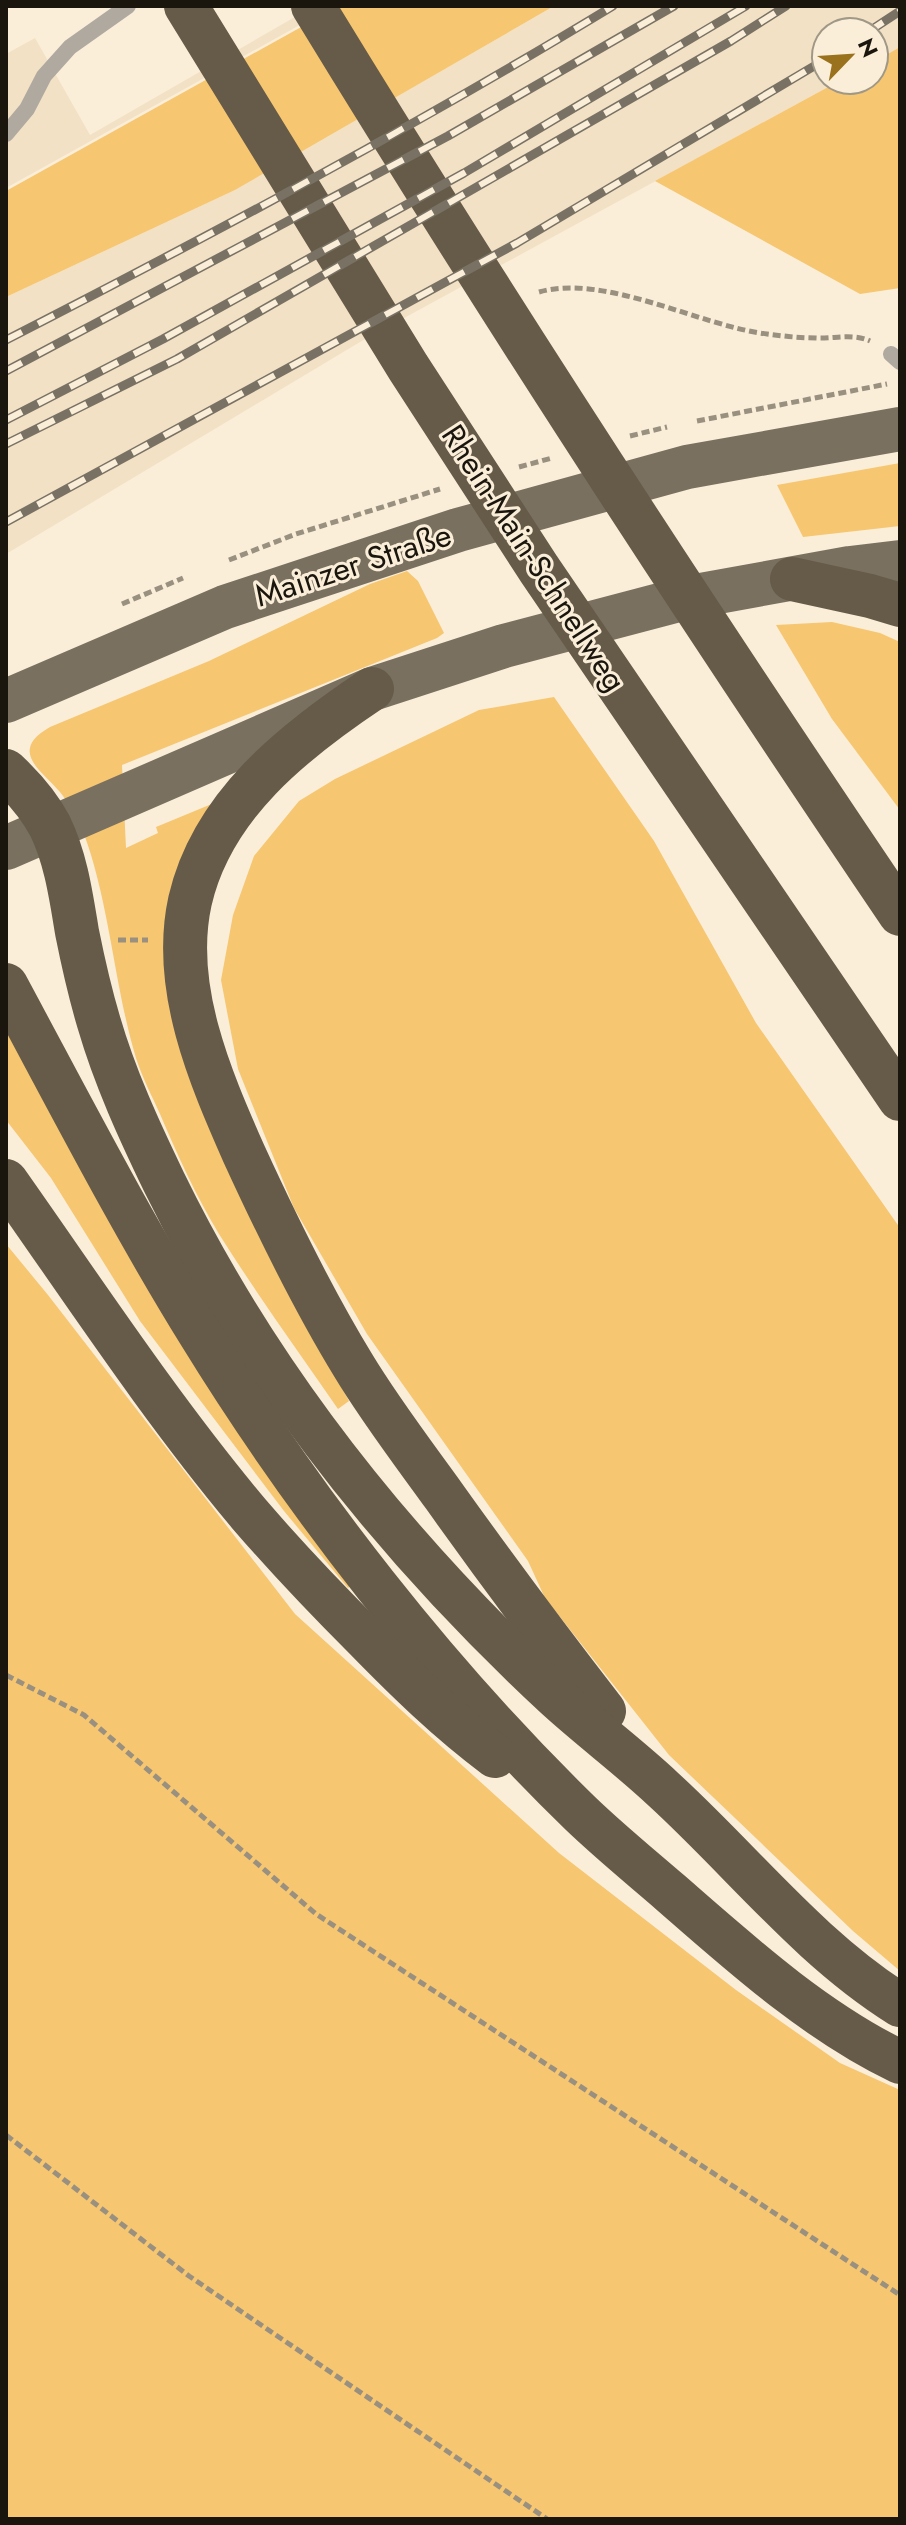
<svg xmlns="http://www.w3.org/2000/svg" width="906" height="2525" viewBox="0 0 906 2525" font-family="Jost,sans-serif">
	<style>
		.built { fill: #f2e1c5 }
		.green { fill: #f6c671 }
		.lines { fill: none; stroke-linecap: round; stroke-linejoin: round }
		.path { stroke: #999080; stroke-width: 5; stroke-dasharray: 8 4; stroke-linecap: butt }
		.service { stroke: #afa9a0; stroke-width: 16 }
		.primary { stroke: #797060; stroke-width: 44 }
		.motorway { stroke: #665b49; stroke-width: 44 }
		.rail-casing { stroke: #797264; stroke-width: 9 }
		.rail { stroke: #faeed8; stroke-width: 6; stroke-dasharray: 18; stroke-linecap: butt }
		.labels { text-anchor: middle; stroke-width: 6; stroke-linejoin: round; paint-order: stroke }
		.street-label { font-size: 32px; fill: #1a160e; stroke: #faeed8 }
	</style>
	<rect width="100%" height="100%" fill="#faeed8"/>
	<g class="built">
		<path d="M314,6H334L6,188V54L35,38L90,135Z"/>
		<path d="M554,6H900V47L874,62V32H826V80H841L360,342L6,554V297L235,190Z"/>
	</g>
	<g class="green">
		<path d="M339,6H554L235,190L6,297V191Z"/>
		<path d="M900,47V288L860,294L655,181L841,80H874V62Z"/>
		<path d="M900,463V526L803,537L777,485Z"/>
		<path d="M407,571L418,581L444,633L437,638L122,765L126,848L158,833L156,827L219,801L173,951L317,1343L349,1401L338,1409C298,1351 256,1293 219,1234C196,1196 177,1154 160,1114C152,1096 142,1077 136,1058C114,985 110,905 84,834C79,821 69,803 60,792C41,770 8,751 50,727L209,661L370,584Z"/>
		<path d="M832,622L880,633L900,642V810L832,719L776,625Z"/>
		<path d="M554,697L654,841L756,1023L900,1228V1971L853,1931L669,1755L545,1598L528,1561L367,1334L294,1208L238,1069L221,980L233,915L254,856L299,801L335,779L479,710Z"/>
		<path d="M6,1022L354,1583L348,1588L284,1511L140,1321L51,1178L6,1120Z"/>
		<path d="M6,1244L48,1295L295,1614L559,1853L736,1990L840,2063L900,2090V2519H6Z"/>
	</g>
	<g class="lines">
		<g class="path">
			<path d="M539,292C605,273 700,326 767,334C783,336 799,338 816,338C834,339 852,333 870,341"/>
			<path d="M697,421L887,384"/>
			<path d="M630,436L667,427"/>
			<path d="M519,467L552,458"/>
			<path d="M229,560L296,534L440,489"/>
			<path d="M122,604L183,578"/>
			<path d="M118,940H148"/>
			<path d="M6,1675L84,1715L316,1914L900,2295"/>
			<path d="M6,2135L189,2276L547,2519"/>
		</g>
		<g class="service">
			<path d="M6,134L27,109L44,76L70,47L128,6"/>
			<path d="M891,354L900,362"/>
		</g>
		<g class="primary">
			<path d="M6,701L225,607L458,530L687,467L900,429"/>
			<path d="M6,848L372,689L504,646L690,597L850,568L900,562"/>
		</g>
		<g class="motorway">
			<path d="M186,6L408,367L539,569L900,1099"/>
			<path d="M313,6C501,314 698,615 900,914"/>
			<path d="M792,579L870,596L900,605"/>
			<path d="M372,689C294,741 212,805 190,901C171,987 210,1077 244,1154C277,1226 312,1298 353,1365C380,1410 413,1453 444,1496C496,1569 549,1640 604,1711"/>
			<path d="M6,771C23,787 39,805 50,826C66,859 71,896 77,932C83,962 90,993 99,1023C115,1078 139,1130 164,1182C259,1377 398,1550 556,1697C591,1729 629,1757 663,1789C742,1861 809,1948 900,2005"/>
			<path d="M6,985C69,1102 130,1221 200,1334C304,1503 438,1675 580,1813C609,1841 641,1867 671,1893C742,1955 815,2021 900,2062"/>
			<path d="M6,1181C85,1293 161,1409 249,1514C286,1557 325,1598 365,1638C406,1680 448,1721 495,1756"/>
		</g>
		<defs>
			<g id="rail">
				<path d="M868,32L900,11"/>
				<path d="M6,340C211,235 416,126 613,6"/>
				<path d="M6,371L448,136L674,6"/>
				<path d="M6,420L163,339L464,173L746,6"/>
				<path d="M6,444L177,359L731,41L786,6"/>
				<path d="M6,522L517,243L826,59"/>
			</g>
		</defs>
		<use href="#rail" class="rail-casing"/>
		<use href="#rail" class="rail"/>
	</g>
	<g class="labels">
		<g class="street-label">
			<text transform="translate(534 558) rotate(57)" y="11">Rhein-Main-Schnellweg</text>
			<text transform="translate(353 565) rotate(-18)" y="11">Mainzer Straße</text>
		</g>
	</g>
	<rect width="906" height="2525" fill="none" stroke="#1a160e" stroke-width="16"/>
	<g transform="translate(850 56) rotate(65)"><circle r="38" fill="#faeed8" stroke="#a09887" stroke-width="2"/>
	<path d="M0-6L14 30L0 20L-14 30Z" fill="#9a721e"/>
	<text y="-12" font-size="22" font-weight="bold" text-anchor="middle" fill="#1a160e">N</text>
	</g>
</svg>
